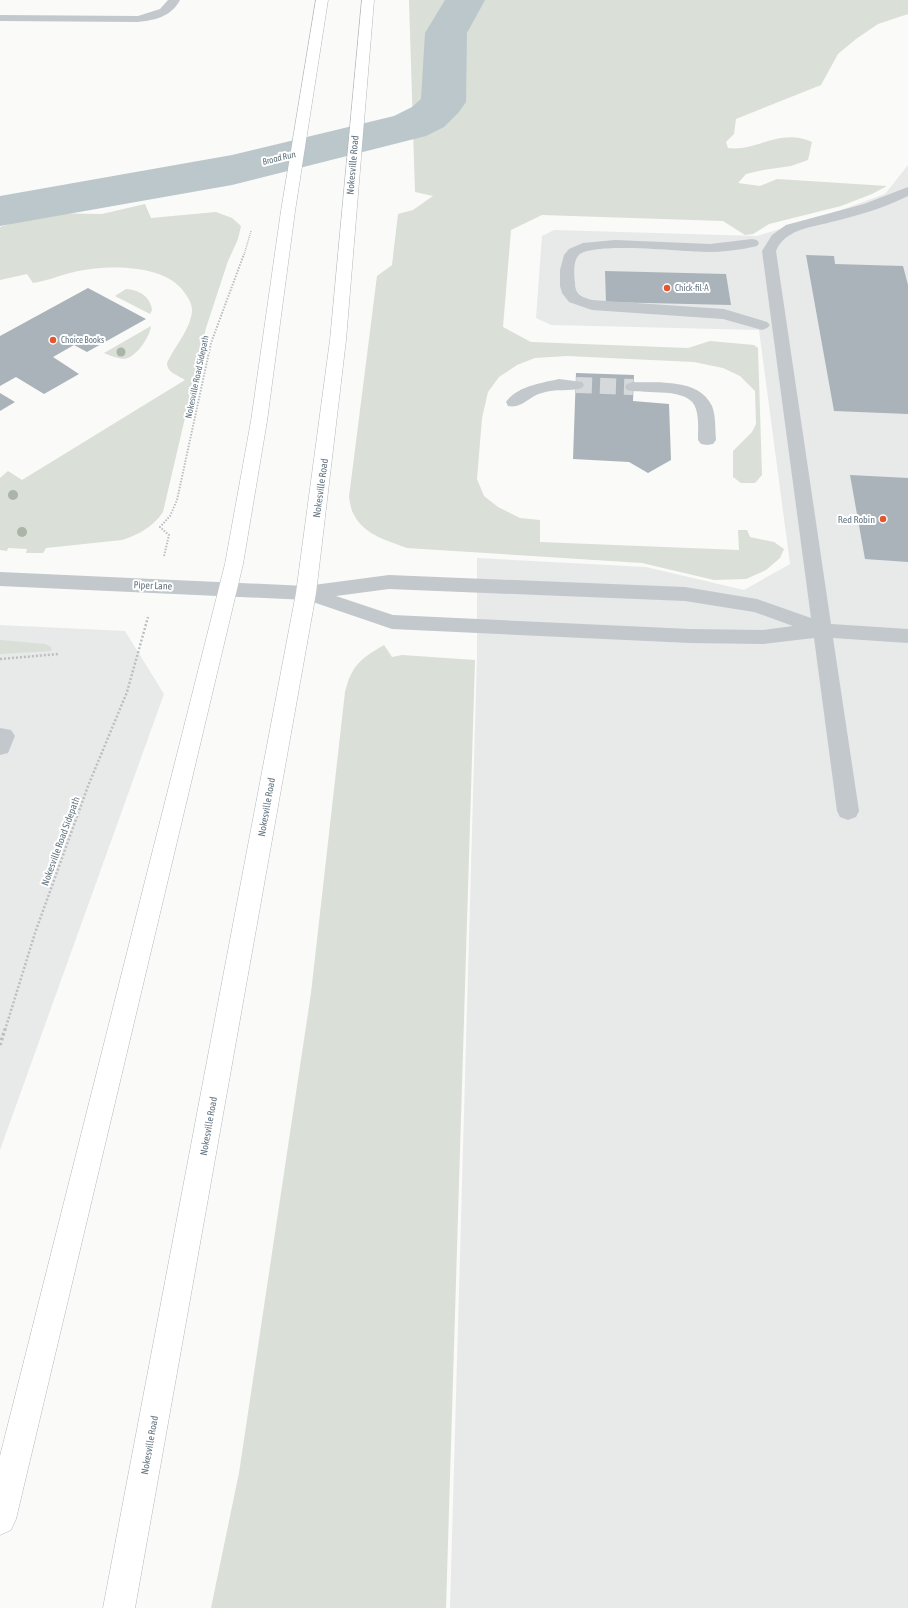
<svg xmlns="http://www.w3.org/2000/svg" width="908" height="1608" viewBox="0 0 908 1608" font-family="'Asap Condensed',sans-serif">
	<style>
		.built { fill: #e8e9e9 }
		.green { fill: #dadfd7 }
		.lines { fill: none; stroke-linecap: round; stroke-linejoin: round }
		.river { fill: #bbc7cb; fill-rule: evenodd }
		.building { fill: #aab3b9 }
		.minor-tunnel { stroke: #d5d9db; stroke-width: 16; stroke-dasharray: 16 8; stroke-linecap: butt }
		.highway-casing { stroke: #b4b9bd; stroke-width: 1 }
		.path-far3 { stroke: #bbbfc2; stroke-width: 1.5; stroke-dasharray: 1 1; stroke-linecap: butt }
		.path-far2 { stroke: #bbbfc2; stroke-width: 2; stroke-dasharray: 1.5 1.5; stroke-linecap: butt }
		.path-far1 { stroke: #bbbfc2; stroke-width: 2.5; stroke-dasharray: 2 2; stroke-linecap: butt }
		.path { stroke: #bbbfc2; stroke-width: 3.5; stroke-dasharray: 2.5 2.5; stroke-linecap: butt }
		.minor { fill: #c3c8cc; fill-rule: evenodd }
		.highway { fill: #fff; fill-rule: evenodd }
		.tree { fill: #aab4a7 }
		.poi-dot { fill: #e4572e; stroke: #fff; stroke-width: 1.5 }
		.labels { text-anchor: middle; stroke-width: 4; stroke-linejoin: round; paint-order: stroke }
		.far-water-label { font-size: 9px; font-style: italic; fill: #60757c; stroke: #fff }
		.far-poi-label { font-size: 9px; fill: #657683; stroke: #fff; text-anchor: start }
		.far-street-label { font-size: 9px; fill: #657683; stroke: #fff }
		.street-label { font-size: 10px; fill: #657683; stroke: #fff }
		.poi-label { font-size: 10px; fill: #657683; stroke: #fff; text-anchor: end }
	</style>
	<rect width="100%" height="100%" fill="#fafaf8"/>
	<g class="built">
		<path d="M908,165V1608H450L477,655V558L646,567L744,590L790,564L759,330L551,325L536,318L542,236L554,230L757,236L841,210L885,194Z"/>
		<path d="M0,625L125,631L164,694L0,1150Z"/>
	</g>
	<g class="green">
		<path d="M409,0H908V14L878,24L856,39L838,54L821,85L736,119L734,134L726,142L728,148C757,152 779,127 812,142L808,160L791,166L763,170L746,174L738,183L760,186L777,179L887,186L872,194L841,206L769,224L753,234L745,235L723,221L542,215L511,230L503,327L531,342L688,348L710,341L754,345L758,348L762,475L755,483H741L733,477V451L752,432L756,424L755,391L740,376L723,368L694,362L567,356L535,358L517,365L499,377L488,392L482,418L477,479L484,496L498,507L520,518L540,520V542L739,550L738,530H747L750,537L774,542L784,549L780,558L766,570L746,579L714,580L642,563L407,548C389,541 364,535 354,515C351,510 350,503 349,497L377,276L392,265L398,214L413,210L433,196L415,192Z"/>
		<path d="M145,204L151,218L216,212L232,218L241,226L238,239L228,261L206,328L163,512C154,526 138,535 122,540L46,548L43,553H26L27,549L8,548L7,551L0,550V478L8,471L22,480L185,380C178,375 167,373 167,363C174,347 187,334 191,317C194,307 190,300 184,292C164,263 104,265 74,272C60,275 47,281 33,283L27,274L0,280V227L45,213L102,214Z"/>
		<path d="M126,289C139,290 150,296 152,310L150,314L115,296Z"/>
		<path d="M151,326C150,337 135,359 123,359C117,358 110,356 104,353Z"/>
		<path d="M0,640L45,644L51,647L52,651L0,654Z"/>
		<path d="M384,645L392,657L402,655L475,660L446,1608H211L239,1473L311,993L345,692C352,665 360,659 384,645Z"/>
	</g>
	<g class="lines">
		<path class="river" d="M445,0H485L467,33L466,102L459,112L444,127L426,136L232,185L0,226V196L232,155L394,116L412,107L421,99L425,33Z"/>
	</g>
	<g class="building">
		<path d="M806,255L834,256L835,264L903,266L908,285V414L834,411Z"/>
		<path d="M605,271L726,274L731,305L606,302Z"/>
		<path d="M88,288L146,319L87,352L74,345L53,357L79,374L44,394L16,377L0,386V336Z"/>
		<path d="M576,373L634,375L633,401L669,404L671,460L648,473L629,462L573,459Z"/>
		<path d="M0,393L15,402L0,411Z"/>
		<path d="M850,475L908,478V562L865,559Z"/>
	</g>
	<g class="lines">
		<path class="minor-tunnel" d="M576,385L633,387"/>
		<defs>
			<g id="highway">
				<path d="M316,0H328L295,211L267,421L243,564L16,1519L11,1530L0,1535V1456L225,564L251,421L281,211Z"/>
				<path d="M362,0H374L346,340L316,593L135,1608H103L296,593L330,340Z"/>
			</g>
		</defs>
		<use href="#highway" class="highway-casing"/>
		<path class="path-far3" d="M244,255L251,231"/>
		<path class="path-far2" d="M164,556L169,535L160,527L170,516L177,500L211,343L244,254"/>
		<g class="path-far1">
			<path d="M0,659L59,654"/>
			<path d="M5,1030L35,933L88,786L127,692L148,617"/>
		</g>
		<path class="path" d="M0,1045L5,1029"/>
		<g class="minor">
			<path d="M168,0H180C171,17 155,20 138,22L0,21V15L138,16L160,9Z"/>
			<path d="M908,187V196C884,208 857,216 831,222C818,226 802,227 790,235C783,239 779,244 776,251L831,624L908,629V643L833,638L859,811L856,817L848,820L840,817L837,811L814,638L763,644L690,643L392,629L307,600L0,586V572L306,586L389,575L685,587L757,599L811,618L762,251L772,235L786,225L864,204ZM389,589L685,601L754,612L793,626L763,630L690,629L393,615L336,596Z"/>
			<path d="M752,239L757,240L759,243L757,246C740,250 723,252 705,252C684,252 590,241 578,256C573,262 574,276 575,283C575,295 582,297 592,300L724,309L767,322L770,325L767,328L762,330L723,319L592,310L569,302L562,293L560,286V270L564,255L569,249L583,243L615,240L710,244Z"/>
			<path d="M559,379L582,382L584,385L582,388C569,392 556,388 542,393C529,396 522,409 508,406L506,402C517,386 542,383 559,379Z"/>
			<path d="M633,382C658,383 699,378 712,406C716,416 715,429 716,440L713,444L707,445L701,444L698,440C698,430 699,419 696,409C690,386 645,395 627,390L625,387L627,384Z"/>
			<path d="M0,728L11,730L15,736L8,753L0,755Z"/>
		</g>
		<use href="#highway" class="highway"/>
	</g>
	<g class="tree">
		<circle cx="121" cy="352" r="4.5"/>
		<circle cx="13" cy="495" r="5"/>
		<circle cx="22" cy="532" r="5"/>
	</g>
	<g class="poi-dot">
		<circle cx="667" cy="288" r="4"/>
		<circle cx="53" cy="340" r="4"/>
		<circle cx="883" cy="519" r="4"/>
	</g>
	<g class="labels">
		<g class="far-water-label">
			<text transform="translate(279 158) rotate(-14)" y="3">Broad Run</text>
		</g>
		<g class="far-poi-label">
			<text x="675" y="291">Chick-fil-A</text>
			<text x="61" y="343">Choice Books</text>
		</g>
		<g class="far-street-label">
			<text transform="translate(197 377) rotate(-78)" y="3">Nokesville Road Sidepath</text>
		</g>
		<g class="street-label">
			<text transform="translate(352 165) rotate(-85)" y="4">Nokesville Road</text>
			<text transform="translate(320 488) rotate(-82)" y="4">Nokesville Road</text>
			<text transform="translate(153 585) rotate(2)" y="4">Piper Lane</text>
			<text transform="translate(266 807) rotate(-80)" y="4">Nokesville Road</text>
			<text transform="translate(60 841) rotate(-70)" y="4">Nokesville Road Sidepath</text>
			<text transform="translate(208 1126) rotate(-80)" y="4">Nokesville Road</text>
			<text transform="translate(149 1445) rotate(-80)" y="4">Nokesville Road</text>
		</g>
		<g class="poi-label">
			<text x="875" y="523">Red Robin</text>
		</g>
	</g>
</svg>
